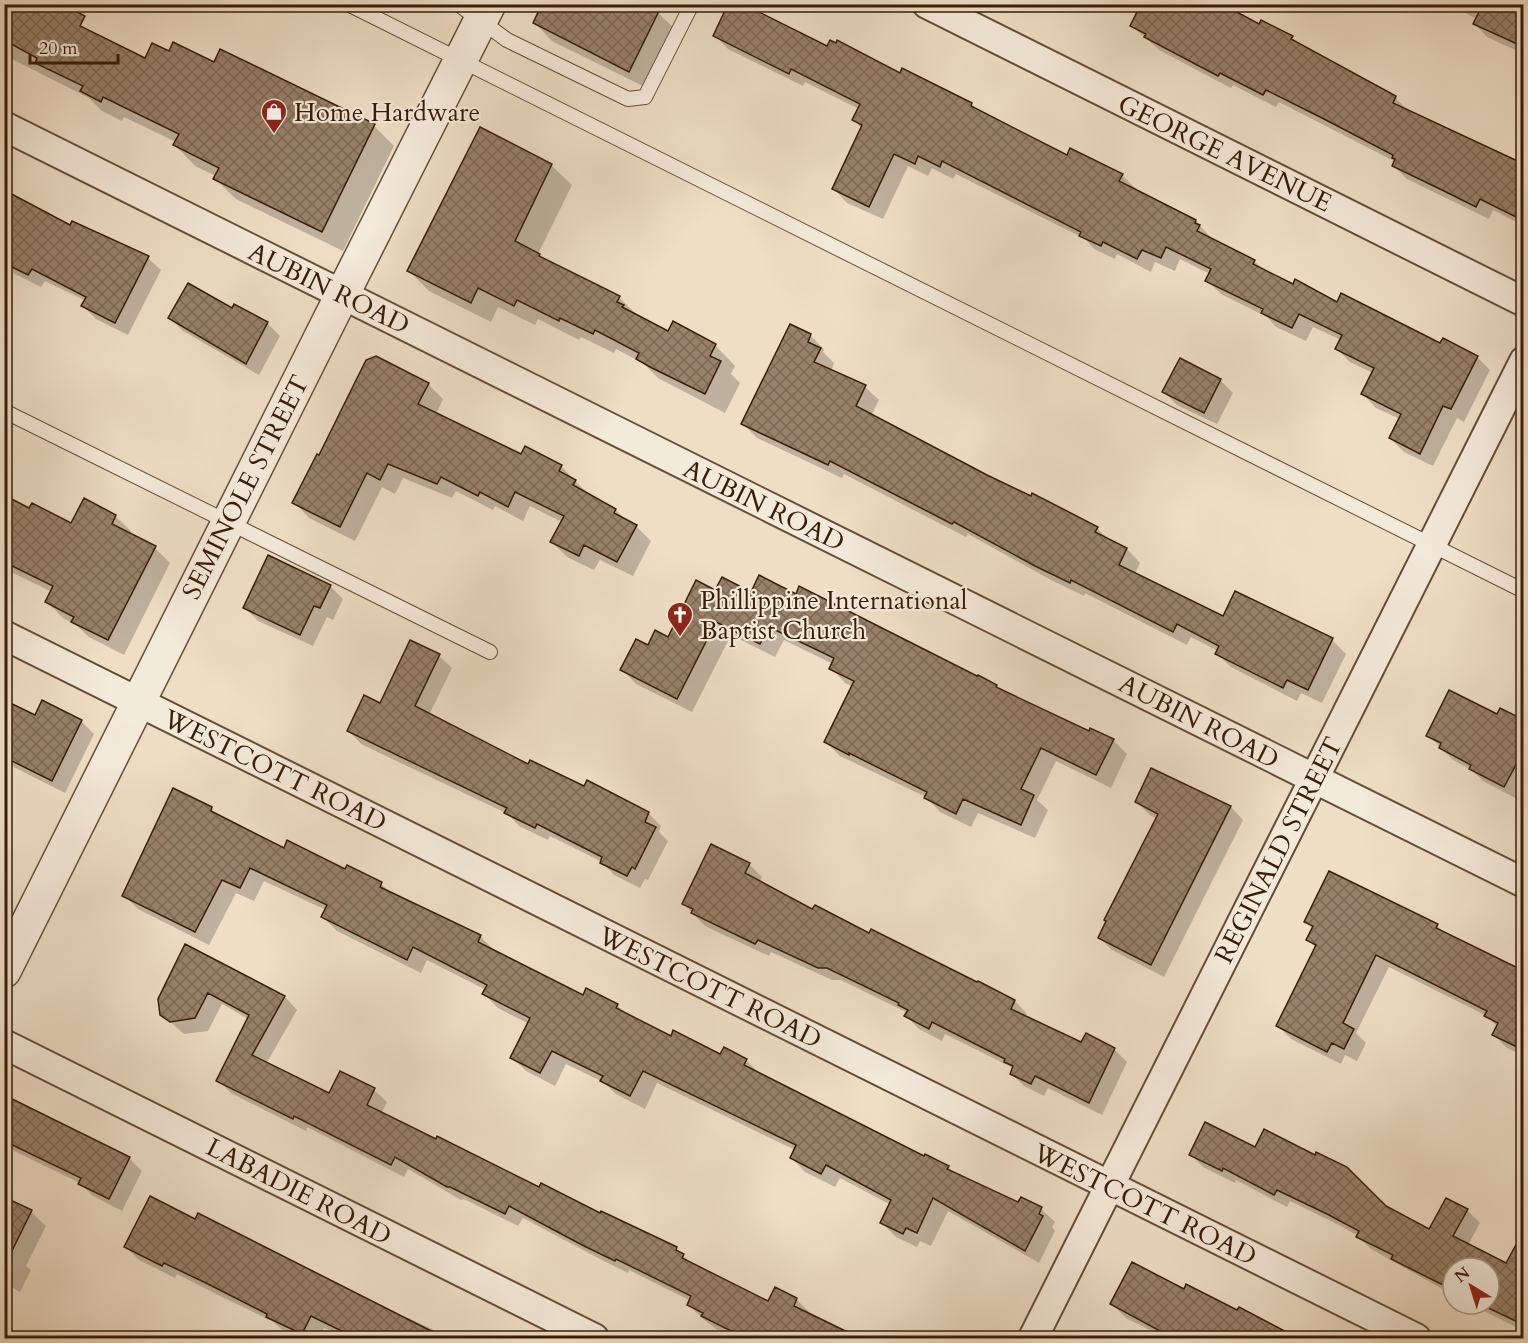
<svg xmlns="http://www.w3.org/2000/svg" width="1528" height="1343" viewBox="0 0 1528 1343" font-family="Cardo,serif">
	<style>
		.shadow { fill: #0003 }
		.building { fill: url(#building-cross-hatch); stroke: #381d07; stroke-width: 1.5 }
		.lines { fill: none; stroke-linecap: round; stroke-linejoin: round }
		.service-casing { stroke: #664d37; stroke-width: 16 }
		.minor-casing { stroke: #664d37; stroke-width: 32 }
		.tertiary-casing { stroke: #664d37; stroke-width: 36 }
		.service { stroke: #f4eada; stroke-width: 14 }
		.minor { stroke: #f4eada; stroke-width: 28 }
		.tertiary { stroke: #f4eada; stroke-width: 33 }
		.labels { text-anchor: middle; stroke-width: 4.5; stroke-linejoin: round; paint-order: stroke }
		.poi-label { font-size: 26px; fill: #381d07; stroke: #f4eada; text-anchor: start }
		.street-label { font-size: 26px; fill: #381d07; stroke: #f4eada }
	</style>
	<defs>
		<pattern id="building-cross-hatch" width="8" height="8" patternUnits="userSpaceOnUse" patternTransform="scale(1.5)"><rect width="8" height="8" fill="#97816a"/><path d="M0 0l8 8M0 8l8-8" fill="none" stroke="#7c6955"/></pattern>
	</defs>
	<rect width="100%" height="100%" fill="#eedec6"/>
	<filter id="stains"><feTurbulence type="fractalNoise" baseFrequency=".00333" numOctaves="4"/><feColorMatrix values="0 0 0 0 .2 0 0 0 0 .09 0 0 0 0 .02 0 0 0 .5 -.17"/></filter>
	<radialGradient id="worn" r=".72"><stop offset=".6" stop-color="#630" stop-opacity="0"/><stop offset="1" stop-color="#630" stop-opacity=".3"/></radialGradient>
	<g class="shadow">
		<path d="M4,4L62,19L146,60L169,53L214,64L374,126L394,146L343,251L236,199L215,179L216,176L195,166L175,145L176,142L124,117L122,121L102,111L89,98L4,55Z"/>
		<path d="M544,4H660L657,12L676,30L647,88L552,41L535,23Z"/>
		<path d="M1116,4H1202L1260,26L1262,22L1292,38L1300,45L1395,97L1408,111L1522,165L1524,162V226L1493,210L1489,219L1407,179L1394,166L1396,162L1279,102L1276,107L1233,85L1231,88L1159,50L1132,26L1138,15Z"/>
		<path d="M1448,4H1524V54L1487,37L1475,24L1477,19Z"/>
		<path d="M715,35L827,48L901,75L971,104L979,112L1068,157L1122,175L1136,189L1134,191L1196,221L1213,240L1254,261L1265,271L1294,286L1441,345L1477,357L1490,370L1464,422L1457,418L1433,466L1404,452L1390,438L1400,419L1376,408L1363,394L1373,373L1350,362L1337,349L1341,340L1313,327L1306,341L1276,327L1267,317L1221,294L1207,280L1210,274L1180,259L1175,271L1155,262L1151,272L1117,254L1115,259L1094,249L1085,239L956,174L953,179L932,168L928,176L908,166L883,219L847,203L834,189L862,129L854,120L859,109L805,82L803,86L728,49Z"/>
		<path d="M551,165L572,185L538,254L545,260L619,297L639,317L669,333L715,345L735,366L731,374L740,383L725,413L658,378L643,363L616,349L614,353L581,337L579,340L538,319L535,325L498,307L491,322L429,291L409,271Z"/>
		<path d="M4,189L18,199L70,227L148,258L161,270L128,335L96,319L83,306L86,301L45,281L41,287L13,273L4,264Z"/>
		<path d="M233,310L267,323L280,336L259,375L183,331L170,318Z"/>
		<path d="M791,326L811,336L824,349L823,352L834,363L831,371L865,387L879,400L871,416L987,476L1097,528L1110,541L1127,549L1140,563L1135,574L1223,618L1332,640L1346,654L1322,703L1301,693L1297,701L1231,667L1217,654L1218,651L1191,637L1187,645L1085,593L1084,596L1051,580L968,534L966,537L844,474L842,478L757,438L743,424Z"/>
		<path d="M1220,380L1233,393L1217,424L1177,405L1164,392Z"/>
		<path d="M428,384L443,399L436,414L522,456L561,466L590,496L616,510L627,521L636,526L651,541L633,576L600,560L594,570L567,557L552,542L562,522L530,506L523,521L495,506L493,510L456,491L452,498L403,478L395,494L382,487L355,541L309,518L294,502Z"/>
		<path d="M4,496L30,510L72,525L115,516L131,531L129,535L155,548L170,563L124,655L89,637L76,625L63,618L47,602L52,592L11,572L9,576L4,574Z"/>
		<path d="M330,586L343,599L333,620L327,617L313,646L258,621L245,608Z"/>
		<path d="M716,592L796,596L996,686L1002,692L1089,733L1113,740L1127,754L1111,788L1056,761L1037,800L1048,810L1035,838L978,813L971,827L940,812L926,797L840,756L826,742L853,687L845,683L831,668L833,664L784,640L775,657L731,635L692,712L636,684L622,669L648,647L668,639Z"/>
		<path d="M411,642L439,656L452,668L429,715L529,766L648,813L661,826L659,832L668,841L648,880L645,879L640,888L614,875L602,862L550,836L548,840L519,826L508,814L361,744L349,731L381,705Z"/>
		<path d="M4,702L36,717L81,721L94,734L65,793L4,762Z"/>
		<path d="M1498,716L1524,722V787L1517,799L1483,781L1472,770L1453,760L1428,735Z"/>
		<path d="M1152,770L1231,807L1243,820L1164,977L1112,950L1100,938L1157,819L1150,815L1137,802Z"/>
		<path d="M211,809L219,817L284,850L346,871L348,867L381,884L392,894L480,936L494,950L584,997L617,1005L627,1015L671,1038L721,1056L746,1060L760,1074L925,1158L948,1167L955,1174L1019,1204L1041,1209L1055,1222L1052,1227L1055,1231L1039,1263L948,1211L931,1246L920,1241L917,1247L896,1237L882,1223L891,1205L840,1178L835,1187L805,1172L792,1158L795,1150L657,1083L645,1109L616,1094L603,1082L566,1064L555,1086L526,1071L512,1058L529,1024L498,1008L484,994L486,990L427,960L421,973L337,931L323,917L326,910L264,881L254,901L236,893L209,945L138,909L124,895Z"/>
		<path d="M749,864L762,877L759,883L813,911L870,935L1015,1001L1027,1014L1025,1017L1082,1044L1114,1049L1127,1062L1102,1115L1048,1088L1044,1096L1024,1086L1011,1073L1013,1069L1011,1067L945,1034L942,1041L919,1029L906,1016L908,1013L841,980H832L771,952L769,956L705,926L684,904Z"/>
		<path d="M1305,921L1437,926L1446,935L1524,973V1056L1507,1048L1494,1035L1498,1027L1487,1016L1389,967L1356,1033L1366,1043L1357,1061L1345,1055L1341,1064L1291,1039L1278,1026L1316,948L1308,939L1313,929Z"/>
		<path d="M186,946L285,997L297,1010L266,1064L329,1095L374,1090L387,1102L381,1114L539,1189L676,1249L693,1265L769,1303L776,1289L796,1299L809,1312L808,1314L857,1338H735L716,1329L702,1318L689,1305L691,1301L629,1270L628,1273L598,1258L523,1218L518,1226L464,1199L461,1200L408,1169L404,1177L307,1127L306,1131L231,1093L218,1080L248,1019L222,1004L208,1031L184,1034L161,1014Z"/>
		<path d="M4,1097L130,1159L142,1171L122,1211L93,1196L80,1183L4,1146Z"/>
		<path d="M1255,1149L1385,1207L1430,1231L1467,1210L1480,1223L1468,1245L1507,1265H1524V1331L1470,1304H1489V1268H1453V1295L1371,1249L1358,1236L1341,1226L1290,1201L1287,1207L1236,1180L1235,1183L1203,1167L1190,1154Z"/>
		<path d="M4,1198L31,1212L46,1226L26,1266L31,1270L20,1292L10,1286L4,1299Z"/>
		<path d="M126,1247L406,1321L408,1318L432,1329L441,1338H346L324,1328L319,1338H300L281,1329L274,1322L222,1297L177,1274L175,1278L139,1260Z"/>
		<path d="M1184,1291L1292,1337L1293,1334L1303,1338H1165L1126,1318L1112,1304Z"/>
		<path d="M4,1330L22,1338H4Z"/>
	</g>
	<g class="building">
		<path d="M4,4H62L85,16L80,26L145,58L152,43L169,51L173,42L214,62L220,49L375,124L322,232L213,179L219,168L173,145L179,134L103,97L101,102L80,91L83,86L35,63L37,58L4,40Z"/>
		<path d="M542,4H646L659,11L629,72L533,23Z"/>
		<path d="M728,4H743L827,46L830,40L836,43L837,40L900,73L902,68L972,103L971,106L1067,155L1070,148L1123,174L1119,181L1196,220L1195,223L1200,225L1197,231L1255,260L1253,264L1293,284L1295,279L1337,302L1341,293L1440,343L1443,338L1478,356L1451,409L1443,406L1420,454L1389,438L1401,414L1361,394L1374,368L1335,349L1342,335L1299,314L1292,328L1261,313L1263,309L1205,281L1211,269L1166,247L1161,258L1142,250L1137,259L1103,242L1101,246L1079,236L1081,232L942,161L940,167L918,156L915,164L894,154L869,207L832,189L862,125L852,120L860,104L791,69L789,74L713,36Z"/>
		<path d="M1141,4H1222L1259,24L1261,20L1293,36L1291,39L1396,96L1393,103L1524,164V221L1480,199L1476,207L1442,190L1392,166L1395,159L1392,158L1393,155L1326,120L1266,90L1263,95L1220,73L1218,76L1144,37L1146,34L1130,26Z"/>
		<path d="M1483,4H1524V47L1473,24Z"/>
		<path d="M480,127L552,164L515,241L540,254L539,256L620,296L617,302L624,305L622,307L668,331L673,321L716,344L710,356L721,361L705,394L652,368L636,359L639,353L595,330L593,334L560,318L559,321L517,300L514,306L478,288L471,303L407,271Z"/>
		<path d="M4,190L70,225L72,221L149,256L115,323L81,306L86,297L32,269L28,275L4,263Z"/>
		<path d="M188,283L232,308L234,304L268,322L246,364L168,318Z"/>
		<path d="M790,324L811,334L808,342L821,348L814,362L866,385L856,406L987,475L1031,496L1032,493L1098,527L1095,532L1127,548L1119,565L1223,616L1235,591L1333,638L1308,690L1287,680L1283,688L1215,654L1219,646L1177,624L1173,632L1071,580L1070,583L1035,566L954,522L952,524L830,461L828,465L741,424Z"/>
		<path d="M376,356L429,383L418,404L521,454L525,446L562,465L559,471L576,480L573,485L616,509L614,513L637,525L617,562L584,545L579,556L550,542L564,516L515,492L508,507L480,492L478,496L441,477L437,484L388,464L380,480L367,473L340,527L292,503L317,454L319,455L366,360Z"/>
		<path d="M1180,358L1221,379L1204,413L1162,392Z"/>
		<path d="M4,495L29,508L32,503L71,523L84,498L116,515L112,524L156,546L108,640L71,622L74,617L45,602L53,586L4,562Z"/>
		<path d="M268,555L331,585L320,608L314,606L300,635L243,608Z"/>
		<path d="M759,575L796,594L799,586L977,676L978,675L997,685L996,687L1089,731L1090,728L1114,739L1096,775L1041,748L1021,789L1034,795L1021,825L963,799L956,814L924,798L927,792L849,753V755L824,742L854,681L829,669L834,658L769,627L760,644L716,622L677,699L620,670L636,639L648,645L655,630L668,637L696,580L715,590L722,577L751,592Z"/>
		<path d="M410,640L440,654L415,706L528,764L530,760L584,786L587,780L649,812L645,822L656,827L635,869L632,867L627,876L600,863L602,857L537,824L535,828L504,813L507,808L347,731L364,695L380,703Z"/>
		<path d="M1449,690L1497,714L1500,708L1524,720V750L1504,787L1469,769L1471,765L1439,748L1441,743L1426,736Z"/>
		<path d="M4,700L35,715L42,700L82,720L52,781L4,757Z"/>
		<path d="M1151,768L1231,806L1151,965L1098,938L1106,921L1104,920L1158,814L1135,802Z"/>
		<path d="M173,788L212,807L211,811L284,848L287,840L345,869L347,865L382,882L380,887L481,935L478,942L583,995L586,988L618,1004L616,1008L671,1036L673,1030L720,1054L724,1047L747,1059L744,1065L924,1156L925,1154L949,1166L947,1169L1018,1202L1021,1197L1042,1207L1039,1214L1043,1216L1025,1251L933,1198L917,1233L906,1228L903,1234L880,1223L891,1200L826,1165L821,1174L790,1158L796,1145L643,1071L630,1096L600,1081L603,1076L552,1051L540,1073L510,1058L530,1018L482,994L487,985L413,947L407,960L321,917L327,905L250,868L240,888L222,880L195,932L122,896Z"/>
		<path d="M711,844L750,863L745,873L812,909L815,905L869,933L871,929L977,982L978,981L1015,1000L1011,1009L1081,1042L1086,1033L1115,1048L1089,1103L1035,1076L1031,1084L1010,1074L1013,1066L1004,1062L1005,1059L932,1022L929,1029L904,1016L908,1010L898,1005L899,1003L827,968H818L758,940L755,944L691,913L693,909L682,904Z"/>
		<path d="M1329,871L1438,924L1436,928L1524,971V1036L1517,1047L1492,1035L1498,1023L1484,1016L1487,1011L1376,955L1343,1023L1354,1029L1344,1049L1332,1043L1327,1052L1276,1026L1316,945L1306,940L1313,926L1304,922Z"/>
		<path d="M185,944L285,996L252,1055L329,1093L340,1071L375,1088L367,1105L436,1139L437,1136L539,1187L541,1183L600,1213L601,1211L677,1247L676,1250L684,1254L682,1258L768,1301L775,1287L797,1298L794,1306L860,1338H745L701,1316L703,1313L687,1305L691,1296L616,1259L615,1261L584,1246L509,1206L505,1214L450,1187H447L395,1157L391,1165L294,1116L293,1119L216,1081L249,1015L208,993L195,1018L170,1022L160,1015L158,999Z"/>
		<path d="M4,1095L130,1157L109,1199L78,1184L81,1178L4,1141Z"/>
		<path d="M1205,1122L1255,1147L1264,1129L1315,1155L1316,1152L1347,1167L1386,1206L1429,1229L1446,1198L1468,1209L1453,1236L1506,1263L1524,1230V1325L1480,1304H1489V1268H1453V1290L1391,1259L1393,1255L1356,1237L1359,1231L1327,1214L1277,1190L1274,1195L1223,1168L1222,1171L1189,1155Z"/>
		<path d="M150,1196L195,1219L198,1213L445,1338H356L311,1316L302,1334L266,1317L267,1314L208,1284L164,1263L162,1266L124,1247Z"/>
		<path d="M4,1197L32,1210L4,1267Z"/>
		<path d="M1132,1262L1184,1289L1186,1284L1237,1310L1239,1307L1298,1338H1159L1162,1332L1110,1304Z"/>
	</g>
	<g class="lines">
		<defs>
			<g id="service">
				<path d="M348,4L1524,591"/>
				<path d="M458,4L507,40L628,99L645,97L692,4"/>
				<path d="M4,411L490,652"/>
			</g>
			<g id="minor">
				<path d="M927,4L1524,302"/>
				<path d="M4,126L1524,883"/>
				<path d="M4,635L1416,1338"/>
				<path d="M4,1044L594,1338"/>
				<path d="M1033,1338L1524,361"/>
			</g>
			<path id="tertiary" d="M4,971L328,323L489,4"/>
		</defs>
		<use href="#service" class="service-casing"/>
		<use href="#minor" class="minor-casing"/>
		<use href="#tertiary" class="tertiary-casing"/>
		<use href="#service" class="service"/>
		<use href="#minor" class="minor"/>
		<use href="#tertiary" class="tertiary"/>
	</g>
	<defs>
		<symbol id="shop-pin" viewBox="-11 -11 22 30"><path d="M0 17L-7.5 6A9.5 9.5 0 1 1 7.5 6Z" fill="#8f2418" stroke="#f4eada"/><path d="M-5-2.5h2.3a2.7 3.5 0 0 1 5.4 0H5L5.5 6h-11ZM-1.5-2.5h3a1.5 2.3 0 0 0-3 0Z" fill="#fff"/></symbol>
		<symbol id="church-pin" viewBox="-11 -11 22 30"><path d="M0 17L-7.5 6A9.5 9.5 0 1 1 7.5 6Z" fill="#8f2418" stroke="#f4eada"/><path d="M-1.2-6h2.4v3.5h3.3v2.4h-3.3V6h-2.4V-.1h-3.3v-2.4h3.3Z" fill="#fff"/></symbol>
	</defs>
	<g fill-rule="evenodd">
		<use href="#shop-pin" x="259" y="97" width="30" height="40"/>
		<use href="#church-pin" x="665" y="600" width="30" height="40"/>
	</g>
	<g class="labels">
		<g class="poi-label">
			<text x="294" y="121">Home Hardware</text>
			<text x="700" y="609">Phillippine International<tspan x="700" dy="30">Baptist Church</tspan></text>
		</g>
		<g class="street-label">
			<text transform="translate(1225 153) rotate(26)" y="9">GEORGE AVENUE</text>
			<text transform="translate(329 288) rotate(26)" y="9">AUBIN ROAD</text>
			<text transform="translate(245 487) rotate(-63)" y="9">SEMINOLE STREET</text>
			<text transform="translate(764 505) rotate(26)" y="9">AUBIN ROAD</text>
			<text transform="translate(1199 721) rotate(27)" y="9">AUBIN ROAD</text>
			<text transform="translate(275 770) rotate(26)" y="9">WESTCOTT ROAD</text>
			<text transform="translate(1278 850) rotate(-63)" y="9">REGINALD STREET</text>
			<text transform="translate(710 987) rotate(26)" y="9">WESTCOTT ROAD</text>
			<text transform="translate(299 1191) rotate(27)" y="9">LABADIE ROAD</text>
			<text transform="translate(1145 1204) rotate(26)" y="9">WESTCOTT ROAD</text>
		</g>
	</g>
	<rect width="1528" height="1343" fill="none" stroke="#eedec6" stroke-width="24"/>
	<rect x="6" y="6" width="1516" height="1331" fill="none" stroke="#381d07" stroke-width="3"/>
	<rect x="12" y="12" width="1504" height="1319" fill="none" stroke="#381d07" stroke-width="1.5"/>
	<g transform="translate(1471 1286) rotate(322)"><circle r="28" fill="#f4eada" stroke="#a99886" stroke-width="1.5"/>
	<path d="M0-4.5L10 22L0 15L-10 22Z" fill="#8f2418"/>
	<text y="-9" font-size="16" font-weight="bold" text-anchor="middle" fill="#381d07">N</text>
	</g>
	<path d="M30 54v9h88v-9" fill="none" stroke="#381d07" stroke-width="3"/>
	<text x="39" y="54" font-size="18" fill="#381d07" stroke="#f4eada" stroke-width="4.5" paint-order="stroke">20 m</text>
	<rect width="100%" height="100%" filter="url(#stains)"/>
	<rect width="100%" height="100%" fill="url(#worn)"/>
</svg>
